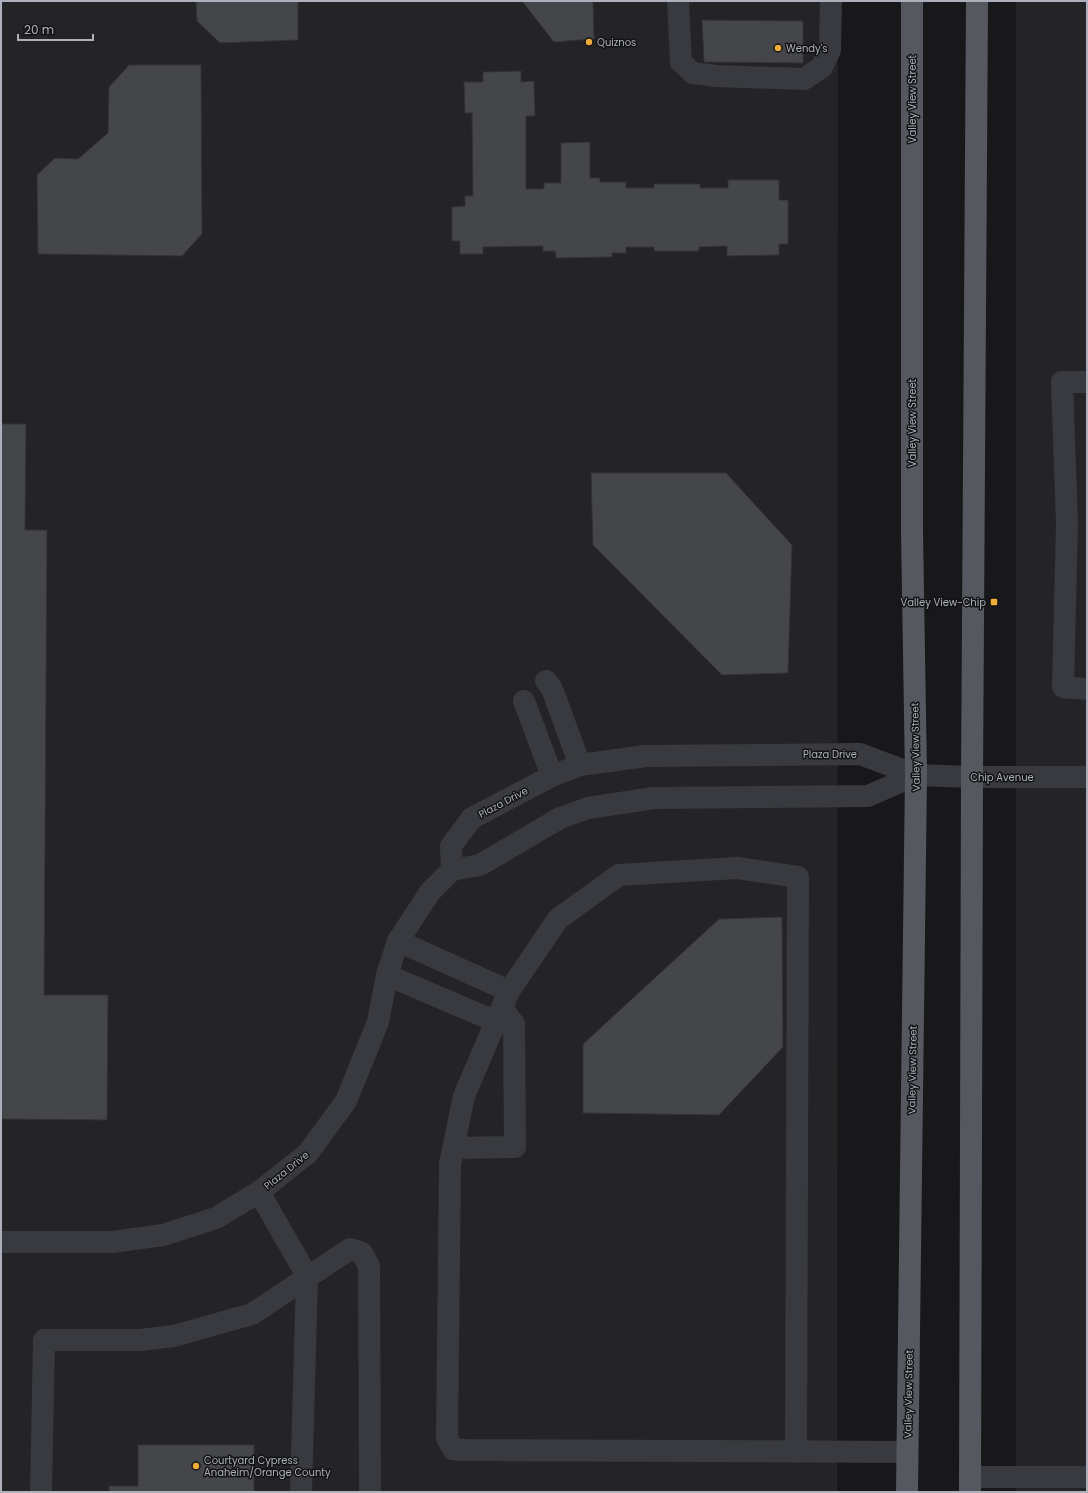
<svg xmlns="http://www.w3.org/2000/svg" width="1088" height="1493" viewBox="0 0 1088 1493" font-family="Poppins,sans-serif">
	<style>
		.built { fill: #242427 }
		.building { fill: #45464a; stroke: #323236 }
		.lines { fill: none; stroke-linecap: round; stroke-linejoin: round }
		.minor { stroke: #393a3f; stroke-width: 22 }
		.major { stroke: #55585e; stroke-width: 22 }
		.poi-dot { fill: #efac3b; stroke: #131315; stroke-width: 1.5 }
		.labels { text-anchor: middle; stroke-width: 3; stroke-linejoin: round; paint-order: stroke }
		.poi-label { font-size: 10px; fill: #abb0ba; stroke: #131315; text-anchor: start }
		.street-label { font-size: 10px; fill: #abb0ba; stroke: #131315 }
	</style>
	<rect width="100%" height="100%" fill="#18181a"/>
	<g class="built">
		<path d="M1,1H838L837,1492H1Z"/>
		<rect x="1016" y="1" width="71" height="1491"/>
	</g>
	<g class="building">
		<path d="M196,1H298V40L220,43L197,21Z"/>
		<path d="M522,1H593L594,39L554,42Z"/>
		<path d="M702,20L803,21V63L704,62Z"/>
		<path d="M129,65H201L202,234L182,256L38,254L37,175L55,158L78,159L108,133L109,87Z"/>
		<path d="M521,71V82L534,81L535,116H526V189H544V183H561V143L590,142V178H600V182H626V188H654V184H700V188H728V180H779V200H788V244H779V255L727,256V246L699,247V251H654V247H626V253H612V257L556,258L555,251H543V246L483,247V254H460V241H452V207L465,206V196H473L472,113H465L464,82H483V72Z"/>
		<path d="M1,424H26L25,530H47L44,995H108L107,1120L1,1119Z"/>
		<path d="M591,473H726L792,545L788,673L722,675L593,545Z"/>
		<path d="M782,917L783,1047L719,1115L583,1113V1044L719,919Z"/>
		<path d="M138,1445H254V1492H109V1486H138Z"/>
	</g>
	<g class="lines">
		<g class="minor">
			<path d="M678,1L681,62L693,73L716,76L804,79L822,67L830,50L831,1"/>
			<path d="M1087,382H1062L1067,523L1063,687L1087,689"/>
			<path d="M546,681L551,687L555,697L580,765"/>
			<path d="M524,701L552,776"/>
			<path d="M452,870L451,846L472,818L552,776L580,765L646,756L860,754L916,775L972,777H1087"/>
			<path d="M398,941L509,991"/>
			<path d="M387,975L497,1022"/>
			<path d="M454,1148L515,1147L514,1024L502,1008"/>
			<path d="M259,1192L307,1276L301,1492"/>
			<path d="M1,1242H112L163,1235L216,1218L259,1192L308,1153L346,1101L378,1022L387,975L398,941L430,892L452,870L480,865L560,818L588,808L654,798L868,796L916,775"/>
			<path d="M796,1452L798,877L737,868L619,875L558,919L509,991L464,1096L450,1164L447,1438L453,1449L464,1450L907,1452"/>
			<path d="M970,1477H1087"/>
			<path d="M41,1492L44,1340H140L174,1336L252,1314L350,1249L362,1253L369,1266L370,1492"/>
		</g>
		<g class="major">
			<path d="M907,1492L916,775L912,531V1"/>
			<path d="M970,1492L972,777L977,1"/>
		</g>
	</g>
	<g class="poi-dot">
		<circle cx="589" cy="42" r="4"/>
		<circle cx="778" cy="48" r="4"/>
		<rect x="990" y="598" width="8" height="8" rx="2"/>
		<circle cx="196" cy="1466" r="4"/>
	</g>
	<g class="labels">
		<g class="poi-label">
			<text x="597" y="46">Quiznos</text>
			<text x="786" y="52">Wendy's</text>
			<text x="986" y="606" text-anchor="end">Valley View-Chip</text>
			<text x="204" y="1464">Courtyard Cypress<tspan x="204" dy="12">Anaheim/Orange County</tspan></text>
		</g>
		<g class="street-label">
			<text transform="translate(912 99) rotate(-90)" y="4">Valley View Street</text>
			<text transform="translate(912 423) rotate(-90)" y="4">Valley View Street</text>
			<text transform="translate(915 747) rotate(-91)" y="4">Valley View Street</text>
			<text x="830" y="758">Plaza Drive</text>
			<text x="1002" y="781">Chip Avenue</text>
			<text transform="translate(503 802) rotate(-28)" y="4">Plaza Drive</text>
			<text transform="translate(912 1070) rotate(-89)" y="4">Valley View Street</text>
			<text transform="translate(286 1170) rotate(-39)" y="4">Plaza Drive</text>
			<text transform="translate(908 1394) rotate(-89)" y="4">Valley View Street</text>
		</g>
	</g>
	<rect width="1088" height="1493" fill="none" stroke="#abb0ba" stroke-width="4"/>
	<path d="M18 34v6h75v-6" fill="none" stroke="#abb0ba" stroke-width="2"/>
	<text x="24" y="34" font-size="12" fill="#abb0ba" stroke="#131315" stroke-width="3" paint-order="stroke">20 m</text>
</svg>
